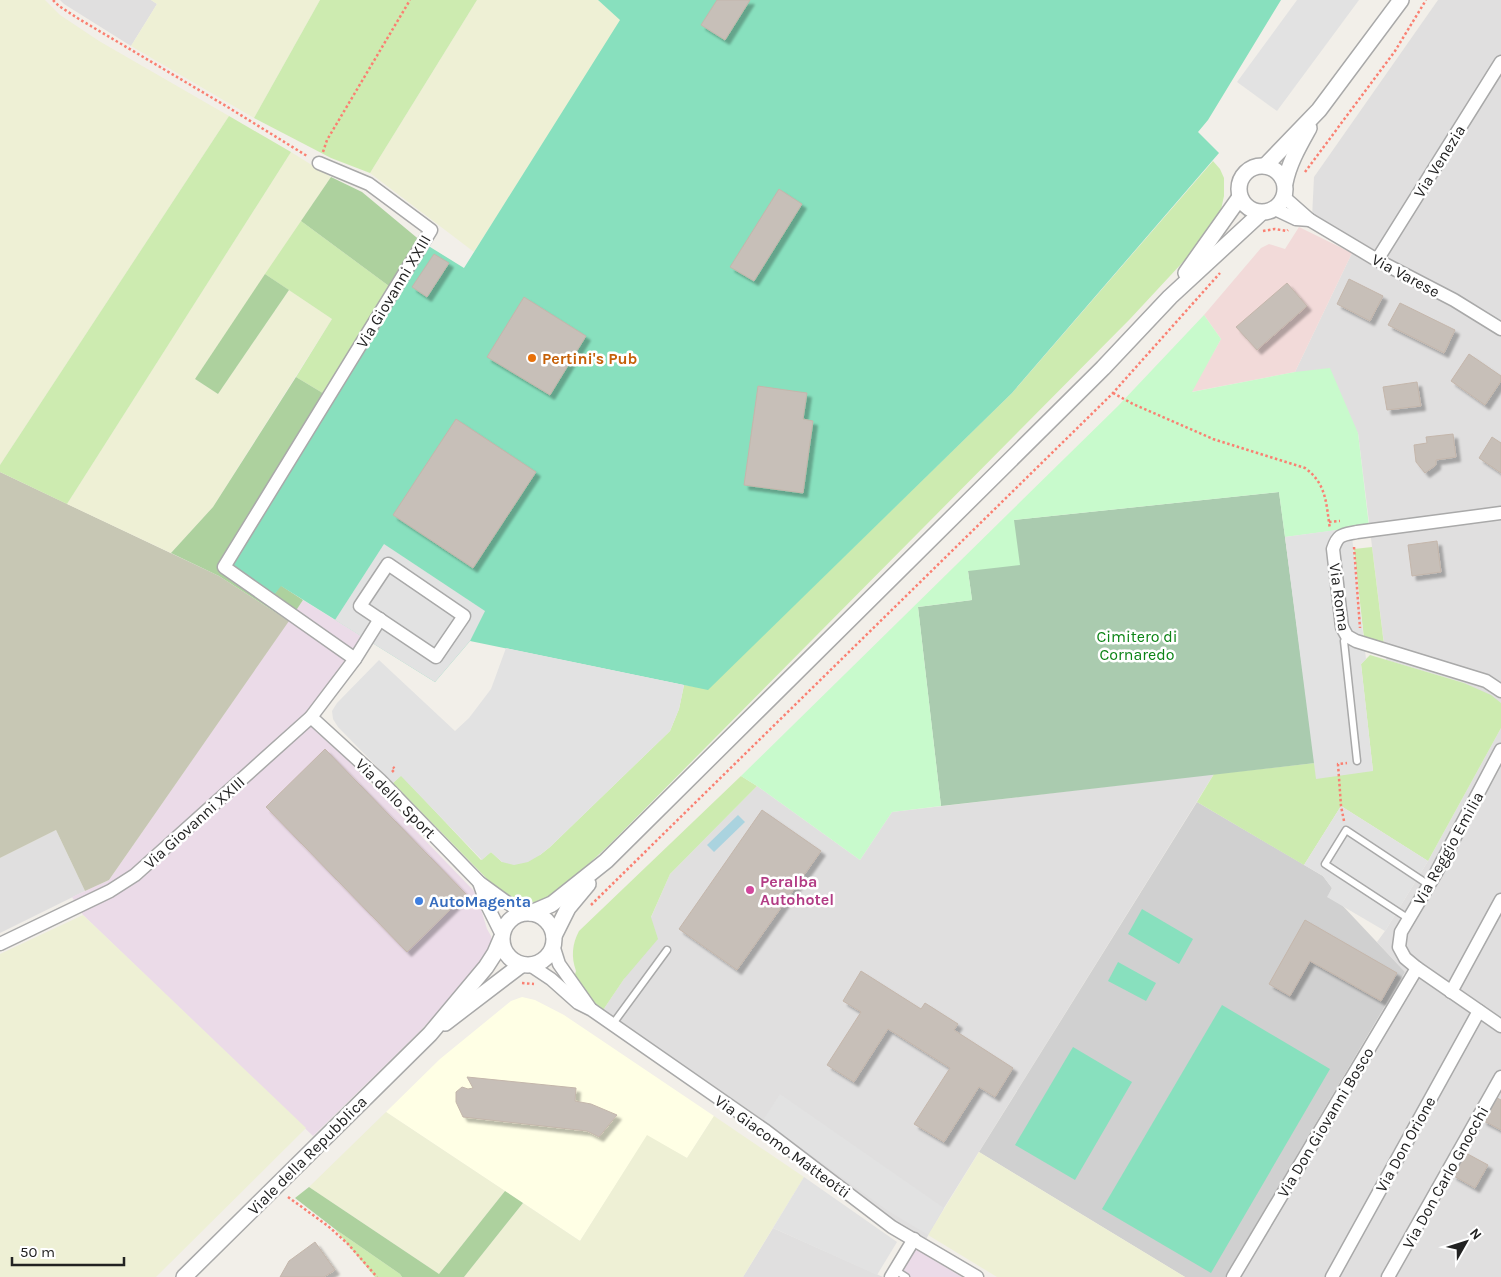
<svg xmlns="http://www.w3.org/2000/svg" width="1501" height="1277" viewBox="0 0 1501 1277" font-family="Karla,sans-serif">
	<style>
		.residential { fill: #e0dfdf }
		.commercial { fill: #f2dad9 }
		.industrial { fill: #ebdbe8 }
		.education { fill: #ffffe5 }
		.religious { fill: #d0d0d0 }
		.construction { fill: #c7c7b4 }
		.farmland { fill: #eef0d5 }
		.grass { fill: #cdebb0 }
		.forest { fill: #add19e }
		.cemetery { fill: #aacbaf }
		.park { fill: #c8facc }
		.pitch { fill: #88e0be }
		.parking { fill: #e2e2e2 }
		.water { fill: #aad3df }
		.building { fill: #c7bfb8; stroke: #c4b6ab; filter: url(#shadow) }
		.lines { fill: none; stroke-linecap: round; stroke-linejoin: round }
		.service-casing { stroke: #a9a9a9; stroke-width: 9 }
		.minor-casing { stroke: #a9a9a9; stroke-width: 15 }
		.tertiary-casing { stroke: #a9a9a9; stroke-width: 18 }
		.path { stroke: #fa8072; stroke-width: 2.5; stroke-dasharray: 2.5 2.5; stroke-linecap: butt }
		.service { stroke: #fff; stroke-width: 6 }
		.minor { stroke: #fff; stroke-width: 12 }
		.tertiary { stroke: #fff; stroke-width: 15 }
		.food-dot { fill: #e8710a; stroke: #fff; stroke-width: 2 }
		.hotel-dot { fill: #d1479c; stroke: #fff; stroke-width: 2 }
		.shop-dot { fill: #3f7fe0; stroke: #fff; stroke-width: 2 }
		.labels { text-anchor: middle; stroke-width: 5; stroke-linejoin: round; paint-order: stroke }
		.street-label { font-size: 16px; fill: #222; stroke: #fff }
		.food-label { font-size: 16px; font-weight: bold; fill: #c56008; stroke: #fff; text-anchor: start }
		.park-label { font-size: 16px; fill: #0c8416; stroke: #fff }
		.hotel-label { font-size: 16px; font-weight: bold; fill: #b23c85; stroke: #fff; text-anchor: start }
		.shop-label { font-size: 16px; font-weight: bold; fill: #366cbe; stroke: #fff; text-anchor: start }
	</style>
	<defs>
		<filter id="shadow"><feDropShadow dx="4.5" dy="4.5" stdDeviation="1" flood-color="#0004"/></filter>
	</defs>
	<rect width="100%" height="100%" fill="#f2efe9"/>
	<g class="residential">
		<path d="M60,0H151L157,4L131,46L64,4Z"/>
		<path d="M1438,0H1501V328L1312,218L1314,177Z"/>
		<path d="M1352,253L1461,310L1501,336V703L1464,683L1386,660L1358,433L1295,372Z"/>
		<path d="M1501,728V1277H1225L1405,972L1377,942L1385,931L1428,861Z"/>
		<path d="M1214,774L944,1208L925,1241L902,1226L763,1120L603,1010L624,979L670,874L757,786L860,860L892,812Z"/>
		<path d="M56,830L85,891L0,933V858Z"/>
		<path d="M773,1228L883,1277H743Z"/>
	</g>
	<path class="commercial" d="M1299,227L1352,253L1295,372L1191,392L1221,339L1204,315L1261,248L1269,244L1285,249Z"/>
	<g class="industrial">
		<path d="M303,600L372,643L311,722L474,891L478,899L487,929L491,936V946L481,966L418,1033L313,1136L83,915L72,897L109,880Z"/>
		<path d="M914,1248L962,1277H896Z"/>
	</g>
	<path class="education" d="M522,997L535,1000L564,1015L714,1116L687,1158L647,1136L580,1241L386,1112L440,1059L511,1001Z"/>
	<path class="religious" d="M1197,802L1323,876L1332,888L1328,897L1341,904L1405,972L1225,1277H1185L979,1152Z"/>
	<path class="construction" d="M0,472L219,576L289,621L109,880L85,891L56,830L0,858Z"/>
	<g class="farmland">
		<path d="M0,0H45L60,15L99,41L229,116L0,465Z"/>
		<path d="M151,0H320L254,118L131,46L157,4Z"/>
		<path d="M477,0H598L621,20L474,252L370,173Z"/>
		<path d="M291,152L331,177L195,379L218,394L289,290L332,319L213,507L171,553L67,504Z"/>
		<path d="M83,915L306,1128L156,1277H0V954Z"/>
		<path d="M386,1112L505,1191L439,1274L309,1187Z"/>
		<path d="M714,1116L804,1177L743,1277H464L523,1203L580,1241L647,1135L687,1158Z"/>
		<path d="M979,1152L1185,1277H997L928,1235Z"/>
	</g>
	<g class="grass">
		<path d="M320,0H477L370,173L331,158L254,118Z"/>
		<path d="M229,116L291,152L67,504L0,472V465Z"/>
		<path d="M1213,161L1220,169L1224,178V196L1220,214L1209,234L1130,319L608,846L558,892L542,901L527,903L515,901L498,890L393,783L401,775L481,860L491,852L502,862L540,855L550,847L670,731L679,709L684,685L708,689L1012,393Z"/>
		<path d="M301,221L393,289L326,395L296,377L332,319L265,274Z"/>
		<path d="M1372,547L1384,645L1364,638L1354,549Z"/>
		<path d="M1370,655L1464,683L1491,695L1501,703V728L1428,861L1341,806L1304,865L1197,802L1214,774L1315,763L1373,771L1361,664Z"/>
		<path d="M741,776L757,786L670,874L651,917L658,939L624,979L603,1010L596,1005L574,978L576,971C571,957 572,944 579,931Z"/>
		<path d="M335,1229L400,1274L402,1277H375Z"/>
	</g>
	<g class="forest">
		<path d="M331,177L362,192L422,242L393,289L301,221Z"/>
		<path d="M265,274L289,290L218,394L195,379Z"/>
		<path d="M296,377L326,395L274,595L280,585L303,600L289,621L219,576L171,553L213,507Z"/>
		<path d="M309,1187L439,1274L505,1191L523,1203L464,1277H402L400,1274L335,1229L295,1198Z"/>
	</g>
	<path class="cemetery" d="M1279,492L1315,763L941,806L918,607L972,600L968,571L1014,520Z"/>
	<path class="park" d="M1204,315L1221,339L1192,392L1295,372L1330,368L1358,433L1369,526L1285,537L1279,492L1014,520L1020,565L968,571L972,600L918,607L941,806L892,812L860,860L757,786L741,776L1118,406Z"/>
	<g class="pitch">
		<path d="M598,0H1281L1208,120L1198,132L1219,153L1012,393L708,690L470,641L435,682L281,586L274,595L223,561L422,242L464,268L620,20Z"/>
		<path d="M1142,909L1193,939L1179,964L1128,934Z"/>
		<path d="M1118,962L1156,983L1146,1001L1108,981Z"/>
		<path d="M1222,1005L1330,1069L1211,1273L1102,1209Z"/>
		<path d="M1073,1047L1132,1082L1075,1180L1015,1145Z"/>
	</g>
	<g class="parking">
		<path d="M1297,0H1359L1277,111L1237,82Z"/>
		<path d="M1351,528L1366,659L1361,664L1373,771L1316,779L1285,537Z"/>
		<path d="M384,544L485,611L470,641L435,682L335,620Z"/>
		<path d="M506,648L684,685L679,709L670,731L550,847L540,855L528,862L514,865L502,862L491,852L482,860L401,776L393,783L338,727L333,719L332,711L337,703L379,660L455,731L469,718L491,689Z"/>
		<path d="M1341,806L1428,861L1385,931L1327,897L1332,888L1323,876L1304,865Z"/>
		<path d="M780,1094L944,1208L928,1235L888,1211L763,1120Z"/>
		<path d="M804,1177L897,1242L877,1275L773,1228Z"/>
	</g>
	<path class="water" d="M738,815L745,822L714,852L707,845Z"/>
	<g class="building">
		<path d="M717,0H750L725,40L701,25Z"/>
		<path d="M779,189L802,204L754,281L730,267Z"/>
		<path d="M434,254L449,263L427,297L412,287Z"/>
		<path d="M1349,279L1383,296L1370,321L1337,304Z"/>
		<path d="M1287,283L1307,306L1257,350L1236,327Z"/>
		<path d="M524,297L586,336L550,395L487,357Z"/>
		<path d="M1400,303L1455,330L1444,353L1388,325Z"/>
		<path d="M1469,354L1501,376V381L1485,405L1451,381Z"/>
		<path d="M1417,382L1421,406L1387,410L1383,387Z"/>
		<path d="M758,386L807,393L803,419L813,421L803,493L744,485Z"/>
		<path d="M456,419L536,472L473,568L393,515Z"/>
		<path d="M1453,434L1456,457L1436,460V465L1425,473L1416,462L1414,445L1427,443L1426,437Z"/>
		<path d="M1492,437L1501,443V473L1479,458Z"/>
		<path d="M1437,541L1441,572L1412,576L1408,545Z"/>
		<path d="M325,749L466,894L407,952L266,807Z"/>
		<path d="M762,810L821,851L737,970L679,929Z"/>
		<path d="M1305,920L1397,973L1381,1001L1310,961L1290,996L1269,984Z"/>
		<path d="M861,971L921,1009L925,1003L958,1024L954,1030L1013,1068L995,1097L979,1087L944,1142L914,1124L950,1068L888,1029L854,1082L827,1065L861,1012L843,1001Z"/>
		<path d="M467,1077L576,1088L575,1101L591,1104L617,1115L599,1137L587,1131L463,1117L456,1102V1092L462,1087L468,1089L473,1088Z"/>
		<path d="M1495,1097L1501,1100V1130L1482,1120Z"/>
		<path d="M1464,1152L1488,1165L1475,1188L1452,1175Z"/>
		<path d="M315,1242L335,1270L324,1277H280L289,1261Z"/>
	</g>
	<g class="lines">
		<defs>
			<g id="service">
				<path d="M1347,636L1344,641L1357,761"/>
				<path d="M1409,919L1325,864L1346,830L1429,885"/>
				<path d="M612,1025L667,950"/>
				<path d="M895,1270L906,1277"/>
			</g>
			<g id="minor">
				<path d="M319,163L369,184L431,230L224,567L355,659"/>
				<path d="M1284,197L1310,220L1377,260L1454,300L1501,329"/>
				<path d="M1275,209L1296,219L1310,220"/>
				<path d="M1377,260L1501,62"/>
				<path d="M1501,513L1357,532C1342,535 1338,534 1333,549L1342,627L1347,636L1356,641L1486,681L1501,691"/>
				<path d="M388,564L464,616L436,657L360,606Z"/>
				<path d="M311,717L380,780L479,882L523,914"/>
				<path d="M1501,750L1436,873L1401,932L1399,947L1405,958L1417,968L1501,1026"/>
				<path d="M479,882L487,905L502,935"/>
				<path d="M0,944L110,891L135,875L311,717L355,659L380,619"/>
				<path d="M553,945L559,964L590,1008"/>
				<path d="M530,965L551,979L578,1003L592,1010L766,1131L892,1227L977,1277"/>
				<path d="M1451,992L1501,900"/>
				<path d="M891,1277L914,1239"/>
				<path d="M1233,1277L1417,968"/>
				<path d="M1332,1277L1479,1011"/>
				<path d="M1388,1277L1501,1077"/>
			</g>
			<g id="tertiary">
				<circle cx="1262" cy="189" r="23"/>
				<path d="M1265,166L1319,110L1401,0"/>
				<path d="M1285,183C1289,163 1299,146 1309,128"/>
				<path d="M1186,273L1240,197"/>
				<path d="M531,913L552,904L606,861L1103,368L1170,297L1261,213"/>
				<circle cx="528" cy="939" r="26"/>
				<path d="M554,936L568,908L588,884"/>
				<path d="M445,1023L521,965"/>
				<path d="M184,1277L430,1034L486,967L495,953L501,939"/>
			</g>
		</defs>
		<use href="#service" class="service-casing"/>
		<use href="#minor" class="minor-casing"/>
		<use href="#tertiary" class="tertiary-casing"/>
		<g class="path">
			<path d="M53,0L59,6L79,19L226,106L307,156"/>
			<path d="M323,152L327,140L410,0"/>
			<path d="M1305,172L1395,51L1426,0"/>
			<path d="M1263,231L1275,229L1287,231L1288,230"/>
			<path d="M1113,393L1133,404L1213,439L1305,468C1327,484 1326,504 1330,529"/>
			<path d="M1329,522L1340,521"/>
			<path d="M1354,547L1360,628"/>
			<path d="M392,772L395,769L393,767"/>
			<path d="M1344,821L1341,806L1338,764L1347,763"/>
			<path d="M591,905L1112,394L1220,273"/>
			<path d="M522,983L534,984"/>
			<path d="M288,1197L328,1226L348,1244L377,1277"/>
		</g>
		<use href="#service" class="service"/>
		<use href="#minor" class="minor"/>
		<use href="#tertiary" class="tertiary"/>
	</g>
	<circle class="food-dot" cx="532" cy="358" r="5"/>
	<circle class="hotel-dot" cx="750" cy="890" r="5"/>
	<circle class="shop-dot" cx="419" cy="901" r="5"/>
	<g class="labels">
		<g class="street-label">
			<text transform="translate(1439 161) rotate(-58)" y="6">Via Venezia</text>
			<text transform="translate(1406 275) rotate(28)" y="6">Via Varese</text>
			<text transform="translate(393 291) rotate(-59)" y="6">Via Giovanni XXIII</text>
			<text transform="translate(1340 597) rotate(82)" y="6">Via Roma</text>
			<text transform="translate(396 798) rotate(45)" y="6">Via dello Sport</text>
			<text transform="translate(194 822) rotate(-42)" y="6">Via Giovanni XXIII</text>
			<text transform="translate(1448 848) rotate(-61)" y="6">Via Reggio Emilia</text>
			<text transform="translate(1325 1122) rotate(-59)" y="6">Via Don Giovanni Bosco</text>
			<text transform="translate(1405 1144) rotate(-61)" y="6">Via Don Orione</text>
			<text transform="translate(783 1146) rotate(36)" y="6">Via Giacomo Matteotti</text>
			<text transform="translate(307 1155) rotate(-45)" y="6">Viale della Repubblica</text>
			<text transform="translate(1445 1177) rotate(-61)" y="6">Via Don Carlo Gnocchi</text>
		</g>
		<g class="food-label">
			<text x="542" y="364">Pertini's Pub</text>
		</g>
		<g class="park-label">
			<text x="1137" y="642">Cimitero di<tspan x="1137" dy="18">Cornaredo</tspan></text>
		</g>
		<g class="hotel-label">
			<text x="760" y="887">Peralba<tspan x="760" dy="18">Autohotel</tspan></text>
		</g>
		<g class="shop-label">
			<text x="429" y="907">AutoMagenta</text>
		</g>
	</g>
	<g transform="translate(1466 1242) rotate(51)" stroke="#ffffff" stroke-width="4" paint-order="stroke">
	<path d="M0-4L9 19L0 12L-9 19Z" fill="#222222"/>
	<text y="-8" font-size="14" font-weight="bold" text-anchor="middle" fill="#222222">N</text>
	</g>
	<path d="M12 1257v8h112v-8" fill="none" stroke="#222222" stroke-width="2.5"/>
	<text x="20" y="1257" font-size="15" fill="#222222" stroke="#ffffff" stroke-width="4" paint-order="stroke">50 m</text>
</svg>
